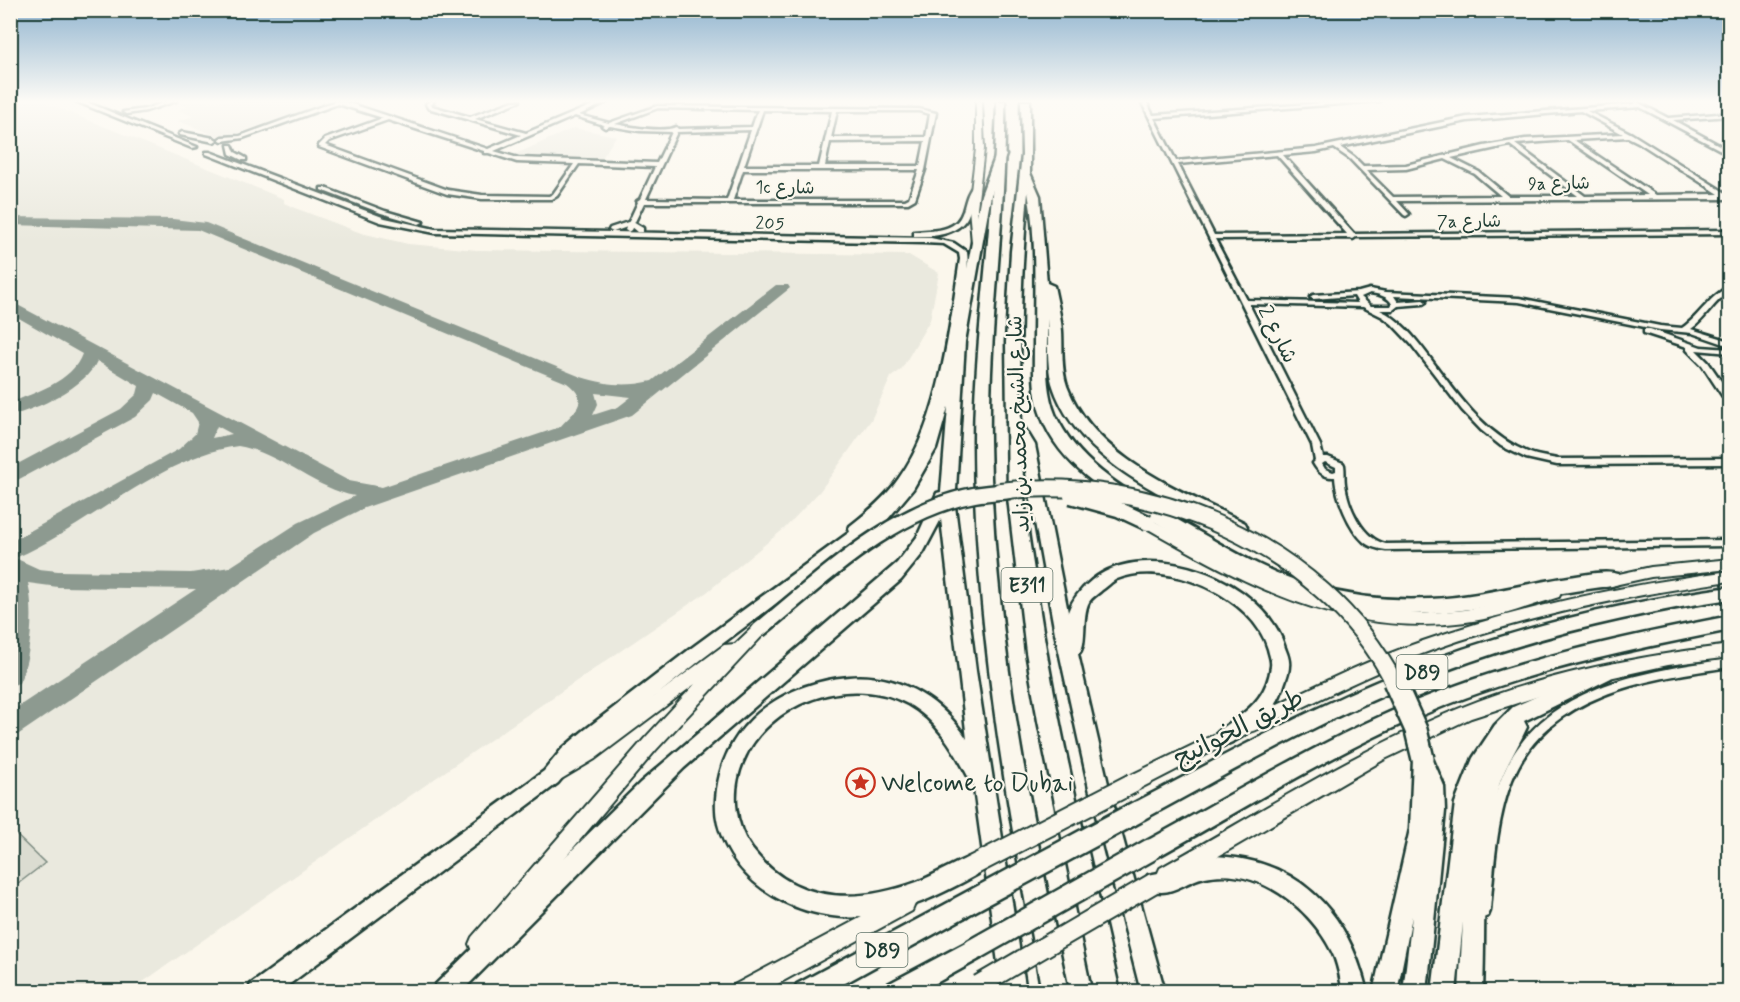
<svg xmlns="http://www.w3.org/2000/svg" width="1740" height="1002" viewBox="0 0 1740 1002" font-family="Mynerve,'Playpen Sans Arabic',sans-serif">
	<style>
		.built { fill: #eae9de }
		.green { fill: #dbdcd1; stroke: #7d8c82; stroke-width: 1.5 }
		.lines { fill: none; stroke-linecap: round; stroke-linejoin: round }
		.taxiway { fill: #8d9a90; fill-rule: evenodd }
		.minor-casing { stroke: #1f3d34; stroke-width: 5 }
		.tertiary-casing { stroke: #1f3d34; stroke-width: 5 }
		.secondary-casing { stroke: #1f3d34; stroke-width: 4 }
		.primary-casing { stroke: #1f3d34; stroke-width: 4 }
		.trunk-casing { stroke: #1f3d34; stroke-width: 5 }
		.motorway-casing { stroke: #1f3d34; stroke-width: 5 }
		.minor { fill: #fbf7ec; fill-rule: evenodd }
		.tertiary { fill: #fbf7ec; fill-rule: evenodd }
		.secondary { fill: #fbf7ec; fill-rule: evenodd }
		.primary { fill: #fbf7ec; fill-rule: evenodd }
		.trunk { fill: #fbf7ec; fill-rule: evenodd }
		.motorway { fill: #fbf7ec; fill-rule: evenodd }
		.primary-bridge-far1-casing { stroke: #1f3d34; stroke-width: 19; stroke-linecap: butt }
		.primary-bridge-casing { stroke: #1f3d34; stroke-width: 23; stroke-linecap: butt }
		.trunk-bridge-far1-casing { stroke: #1f3d34; stroke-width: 20; stroke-linecap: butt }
		.trunk-bridge-casing { stroke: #1f3d34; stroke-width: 26; stroke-linecap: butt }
		.primary-bridge-far1 { stroke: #fbf7ec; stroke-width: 14 }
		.primary-bridge { stroke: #fbf7ec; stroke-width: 19 }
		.trunk-bridge-far1 { stroke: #fbf7ec; stroke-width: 16 }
		.trunk-bridge { stroke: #fbf7ec; stroke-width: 21 }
		.labels { text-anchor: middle; stroke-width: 4.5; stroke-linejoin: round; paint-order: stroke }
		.far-street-label { font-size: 18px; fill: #1f3d34; stroke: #fbf7ec }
		.shield { fill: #fbf7ec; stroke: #61756b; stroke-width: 1.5 }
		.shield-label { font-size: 20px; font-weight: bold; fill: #1f3d34 }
		.street-label { font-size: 21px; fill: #1f3d34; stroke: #fbf7ec }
		.near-street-label { font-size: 26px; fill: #1f3d34; stroke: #fbf7ec }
		.near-poi-label { font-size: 26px; fill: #1f3d34; stroke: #fbf7ec; text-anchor: start }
	</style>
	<rect width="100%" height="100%" fill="#fbf7ec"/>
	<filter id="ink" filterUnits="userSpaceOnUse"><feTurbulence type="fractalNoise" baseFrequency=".0167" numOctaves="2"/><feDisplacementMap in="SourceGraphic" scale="12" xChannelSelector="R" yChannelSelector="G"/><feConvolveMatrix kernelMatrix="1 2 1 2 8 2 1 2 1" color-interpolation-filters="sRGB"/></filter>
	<g filter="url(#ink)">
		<g class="built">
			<path d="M10,101H41L284,199V203L295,208L361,233L408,244L477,250L909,255L939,273L930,320L901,370L891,377L871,420L820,491L785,528L707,592L496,736L130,991H11Z"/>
			<path d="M188,101H329L233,135L217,136L178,121L193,116L178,110L187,107L180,104Z"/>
			<path d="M574,128L616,136L601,160L511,156Z"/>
		</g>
		<path class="green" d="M11,830L45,863L11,889H10Z"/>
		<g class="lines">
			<path class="taxiway" d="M10,217L173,219L206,223L581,377C608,385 625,387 652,381L776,285H788L790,288L632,415L364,508L314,533L19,734L10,737V712L196,589L58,587L28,583C35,610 31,659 19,683L10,686V542L179,449L195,434L198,422L192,413L156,393L153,400L135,417L10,484V468L121,409L137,394L139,386L97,361C86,387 37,409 10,416V403C35,392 72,382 82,354L10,313V301L349,481L382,487L560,427C574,411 592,402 567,383L198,230L10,225ZM595,393L631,397L618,407L593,415L598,404ZM217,426L232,434L212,438ZM238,446C281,453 313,488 355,496L298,523L230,567L191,573L58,571L39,569L15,558C85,529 163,455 238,446Z"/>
			<defs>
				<g id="minor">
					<path d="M168,101H176L146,111L126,114L123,112L145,109Z"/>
					<path d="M336,101H343L488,149L521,135L428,108L426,104L429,101H434L431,105L432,106L470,117L513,101H520L475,119L526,133L602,101H609L579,115L609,123L657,106L919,109L936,113L925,170L915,199L908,203H644L631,230L628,232L625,230L638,202L637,201L640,199L655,167L579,164L557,196L552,199H482L447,194L319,147V145L325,139L383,118L338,104L243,138L222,141L219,139L222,137L240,136ZM658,108L758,110L752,127L678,129L676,127C662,133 631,127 615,124ZM763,110L832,111L819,166H744ZM837,111H919L930,114L926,137L831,138ZM575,116L604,125L602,126L605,128L610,126L640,131L672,132L657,163L518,158L494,151ZM388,120L484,151V153H489L517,162L574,164L553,194L549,196L482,195L448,190L325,145L329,141ZM751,130L727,200L646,199L677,132ZM925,141L920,166H825L830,142ZM743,170H919L909,198L905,200H733Z"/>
					<path d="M1141,101H1146L1153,115L1354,101H1380L1154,118L1176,161L1316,148L1467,117L1635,104V102H1637L1668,118L1730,113V116L1673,120L1730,151V155L1640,107L1587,111L1632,134L1729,195L1730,198L1727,199L1397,201L1409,214L1406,216L1404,215L1350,159L1334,148L1316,152L1283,155L1354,234L1730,230V234L1356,237L1353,239L1350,238L1215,239L1247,300L1358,303L1354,296L1313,299L1310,297L1313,295L1359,292L1370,289L1386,292L1519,298L1660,326L1682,328C1700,316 1710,295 1730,286V291C1714,301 1706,319 1691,329L1730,341V346L1692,333L1660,330L1519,302L1394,296L1398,302L1423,300L1426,302L1423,304L1398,306L1393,310H1380C1400,319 1414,337 1427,354C1456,392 1483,435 1530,453C1538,456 1548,457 1557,459L1730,458V464L1557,465L1526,458L1501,446L1481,430L1462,410L1411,344L1392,324L1383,317L1363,307L1249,304L1320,445L1323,457H1328L1343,463L1344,465C1345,472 1344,477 1345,484C1348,506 1362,539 1386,544L1730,540V546L1386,550C1378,549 1370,547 1364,542C1349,529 1336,497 1335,477C1324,478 1318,472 1313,463L1315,461L1312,445ZM1581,111L1623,134L1525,139L1484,146L1406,165L1363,166L1354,157L1340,147L1467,121ZM1628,137L1638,142L1719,194L1656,195L1574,140ZM1568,140L1648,195L1585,196L1515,144ZM1510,145L1578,196H1508L1479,172L1451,158ZM1277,155L1347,234L1214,235L1178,164ZM1445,159L1475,174L1501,196L1393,197L1366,170L1406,169ZM1370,293C1378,294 1388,296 1392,304L1391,306H1371L1361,297ZM1325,462L1336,467V471L1333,472L1325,469L1322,464Z"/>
					<path d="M1644,329H1650L1701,347L1730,349V353L1696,350L1708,362L1730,394V403H1727L1702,365L1687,350V347L1644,333Z"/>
					<path d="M1730,659V667C1648,679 1547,693 1512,780C1496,821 1494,867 1490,911L1488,916L1483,918L1478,916L1476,911C1482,866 1485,819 1502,777C1539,686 1644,671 1730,659Z"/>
				</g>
				<g id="tertiary">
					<path d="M75,101H84L197,147L192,148Z"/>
					<path d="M182,132L214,138L217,140L214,142L180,135L179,134Z"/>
					<path d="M228,145H232L235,152L246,158V160H242L230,154Z"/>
					<path d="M206,152H210L385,218L435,229L613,232L609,230L610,228L631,221L643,228V232H637L630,226L613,232L931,238L954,243L967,252C970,272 962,301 959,321C944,408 931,474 858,532H850L849,529L850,526C868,512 886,497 899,478C940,422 950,326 960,259L959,253L944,244L924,243L435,233L380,222L206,154Z"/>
					<path d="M974,185L979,186C973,195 973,204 969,213C962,234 934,238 914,236V232C933,230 956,233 963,211C966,201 967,193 974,185Z"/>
					<path d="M321,188H325L385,211L423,222L419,224L381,213L321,190Z"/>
				</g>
				<path id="secondary" d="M976,101H982L984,149L977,208L980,243L976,246L972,243L969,208L976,149Z"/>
				<g id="primary">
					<path d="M1148,518L1266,579L1303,594L1337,604L1377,611L1420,614L1465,610L1499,603L1554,587L1559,589L1561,593L1559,597C1529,606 1498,618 1466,622C1343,638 1246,585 1143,526L1141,523L1143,520Z"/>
					<path d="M1730,559V569L1651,577L1605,587L1600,586L1598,582L1600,578L1605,577L1651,567Z"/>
					<path d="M1730,571V581C1630,595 1531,615 1435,649C1374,671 1315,702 1256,730L1250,732L1244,730L1242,725L1244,720C1303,692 1362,662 1423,641C1523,606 1625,585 1730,571Z"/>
					<path d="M759,624L764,626L767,630L764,634L656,750L486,951L479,954L472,951L469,944L472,937L644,739L695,684L595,759L558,781L552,779L549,773L552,767L583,749L724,645L735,644L754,626Z"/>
					<path d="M1730,645V657L1668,665L1564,688L1471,718L1385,759L1174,882L1167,884L1160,882L1157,875L1160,868C1257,814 1358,749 1460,708C1546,673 1639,656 1730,645Z"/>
					<path d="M1230,727L1236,729L1239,734L1236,739L1139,789L1133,791L1127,789L1124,783L1127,777Z"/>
					<path d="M905,894L912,897L915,904L912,911L763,992H731L734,985Z"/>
				</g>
				<g id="trunk">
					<path d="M1001,152L1006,155L991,195L965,342L955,506L976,671L1026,992H1002L973,781L970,780C955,751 937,720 908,704C851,673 767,702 743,762C731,790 734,825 752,849C795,904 856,904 917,882C935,875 952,864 970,857L978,860L981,867L978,874C942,894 904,913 863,917C802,922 734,887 718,824C714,808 716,790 720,774C735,715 791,682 849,677C898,673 941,699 967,739L941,519L923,553L901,580L684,768L461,992H433L436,984L640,783L897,563L917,537L937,493L941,492L948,407L936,449L913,489L887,520L702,659L596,744L576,761L558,783L279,992H248L251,984L544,771L562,749L582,732L690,649L877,512L902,483L922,449L953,342L981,195L996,155Z"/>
					<path d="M1014,418L1019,419L1035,445L1068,612C1073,598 1081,589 1092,580C1149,535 1266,580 1285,648C1287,653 1290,660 1289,666C1289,673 1285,681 1283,688C1275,713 1248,737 1223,746L1216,744L1213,738C1218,730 1226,726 1234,720C1254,707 1268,691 1271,666C1272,661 1269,654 1268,649C1254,597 1166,558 1117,579C1112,581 1107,587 1102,590C1098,594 1092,597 1089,602C1081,616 1088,647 1078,654L1109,788L1165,992H1141L1089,788L1055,633L1021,445L1007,422Z"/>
					<path d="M1730,587V599C1619,616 1512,642 1409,685C1317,722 1231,772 1144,819L1137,821L1130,819L1127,812L1130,805C1217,760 1304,711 1395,674C1503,631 1615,603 1730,587Z"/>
					<path d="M1730,616V630C1640,648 1550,666 1465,698C1356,738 1258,801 1157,857L1150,860L1143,857L1140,850L1143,843C1232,795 1319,741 1413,702C1515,660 1622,637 1730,616Z"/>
					<path d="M1605,666L1611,668L1614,673L1611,678L1524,721L1527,727C1518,747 1506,764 1499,785C1480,851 1486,924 1483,992H1459L1463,922L1456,992H1432L1455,803L1473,758L1495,725L1513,707Z"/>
					<path d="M1423,750L1430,753L1444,786L1445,811L1427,992H1403L1412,916L1397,992H1373L1410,829L1413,759L1416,753Z"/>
					<path d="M1208,856C1295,856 1348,909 1367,992H1343C1340,978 1338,964 1332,952C1310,907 1257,866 1205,877C1184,881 1171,899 1148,889L1145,882L1148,875L1169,871Z"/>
					<path d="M959,897L967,900L970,908L967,916L829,992H794L797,984Z"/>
					<path d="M973,939L981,942L984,950L981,958L920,992H885L888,984Z"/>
				</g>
				<g id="motorway">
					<path d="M997,101H1005C1007,215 988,327 990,441C993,627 1030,810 1068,992H1042C1008,809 974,626 974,440C975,327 995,215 997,101Z"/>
					<path d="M1021,101H1030V173L1040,196L1047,283L1054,286C1057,301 1061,316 1062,331C1063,349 1061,369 1067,386C1095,459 1181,490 1245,523L1247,527L1245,531H1233C1167,497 1076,462 1052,383C1046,363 1049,340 1047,319C1048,352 1042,392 1059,422C1087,475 1149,503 1199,532C1236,553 1273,575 1314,586C1352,597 1391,601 1430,599C1477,597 1523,584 1569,577C1584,575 1604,570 1618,574L1621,579L1618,584L1612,586C1552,592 1493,609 1433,613C1326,621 1246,575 1157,523C1114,498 1060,467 1042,418C1032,393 1034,368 1034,342C1034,292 1037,241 1028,192C1019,293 1018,395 1024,496C1026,528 1033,560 1037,591C1056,726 1090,858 1120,992H1094L1038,721L1026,652L1008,498L1006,342L1011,251L1022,155Z"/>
				</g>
			</defs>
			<use href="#minor" class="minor-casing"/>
			<use href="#tertiary" class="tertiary-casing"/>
			<use href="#secondary" class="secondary-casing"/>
			<use href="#primary" class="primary-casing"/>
			<use href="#trunk" class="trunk-casing"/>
			<use href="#motorway" class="motorway-casing"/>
			<use href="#minor" class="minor"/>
			<use href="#tertiary" class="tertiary"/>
			<use href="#secondary" class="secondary"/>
			<use href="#primary" class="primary"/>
			<use href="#trunk" class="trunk"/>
			<use href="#motorway" class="motorway"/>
			<defs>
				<g id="primary-bridge-far1">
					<path d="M1071,496L1118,509L1148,523"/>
					<path d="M759,630C823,578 890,511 974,495C985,493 998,492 1010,491"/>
				</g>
				<g id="primary-bridge">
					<path d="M970,867L1133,783"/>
					<path d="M979,985L1152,884"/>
				</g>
				<path id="trunk-bridge-far1" d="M1000,491C1150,473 1322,544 1394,682"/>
				<g id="trunk-bridge">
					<path d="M1394,681L1416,730L1423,759"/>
					<path d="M959,908L1137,812"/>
					<path d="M973,950L1150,850"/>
				</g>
			</defs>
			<use href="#primary-bridge-far1" class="primary-bridge-far1-casing"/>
			<use href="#primary-bridge" class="primary-bridge-casing"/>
			<use href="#trunk-bridge-far1" class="trunk-bridge-far1-casing"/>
			<use href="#trunk-bridge" class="trunk-bridge-casing"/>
			<use href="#primary-bridge-far1" class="primary-bridge-far1"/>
			<use href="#primary-bridge" class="primary-bridge"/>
			<use href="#trunk-bridge-far1" class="trunk-bridge-far1"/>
			<use href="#trunk-bridge" class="trunk-bridge"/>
		</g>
	</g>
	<linearGradient id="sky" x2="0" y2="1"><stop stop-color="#90b4cf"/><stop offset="0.42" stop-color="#fdfbf6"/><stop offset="1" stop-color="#fdfbf6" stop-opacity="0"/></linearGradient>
	<rect width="1740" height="241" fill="url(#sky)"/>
	<defs>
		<symbol id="sight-ring" viewBox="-11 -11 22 22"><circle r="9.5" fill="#fbf7ec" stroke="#c8321e" stroke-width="1.5"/><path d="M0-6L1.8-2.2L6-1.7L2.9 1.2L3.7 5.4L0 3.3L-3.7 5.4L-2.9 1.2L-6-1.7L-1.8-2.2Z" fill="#c8321e"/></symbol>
	</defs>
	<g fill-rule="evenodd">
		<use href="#sight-ring" x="844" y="766" width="33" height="33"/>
	</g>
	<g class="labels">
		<g class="far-street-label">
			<text transform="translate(1559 183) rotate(-1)" y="6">9a شارع</text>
			<text transform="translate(785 187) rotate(1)" y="6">1c شارع</text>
			<text transform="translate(1469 221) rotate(-1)" y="6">7a شارع</text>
			<text transform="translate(770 223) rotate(1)" y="6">205</text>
		</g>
		<g class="shield">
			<rect x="1001.5" y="568" width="51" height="34" rx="4.5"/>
			<rect x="1396.5" y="655" width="51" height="34" rx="4.5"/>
			<rect x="856.5" y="933" width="51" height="34" rx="4.5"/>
		</g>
		<g class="shield-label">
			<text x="1027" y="592">E311</text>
			<text x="1422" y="679">D89</text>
			<text x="882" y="957">D89</text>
		</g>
		<g class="street-label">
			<text transform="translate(1278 334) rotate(63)" y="7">شارع 2</text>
			<text transform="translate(1018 424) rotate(-92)" y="7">شارع الشيخ محمد بن زايد</text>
		</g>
		<g class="near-street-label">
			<text transform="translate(1238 727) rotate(-27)" y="9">طريق الخوانيج</text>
		</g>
		<g class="near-poi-label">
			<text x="881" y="791">Welcome to Dubai</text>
		</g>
	</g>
	<rect width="1740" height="1002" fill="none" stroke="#fbf7ec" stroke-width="36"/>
	<rect x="18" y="18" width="1704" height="966" fill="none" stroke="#1f3d34" stroke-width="2" filter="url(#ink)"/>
</svg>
